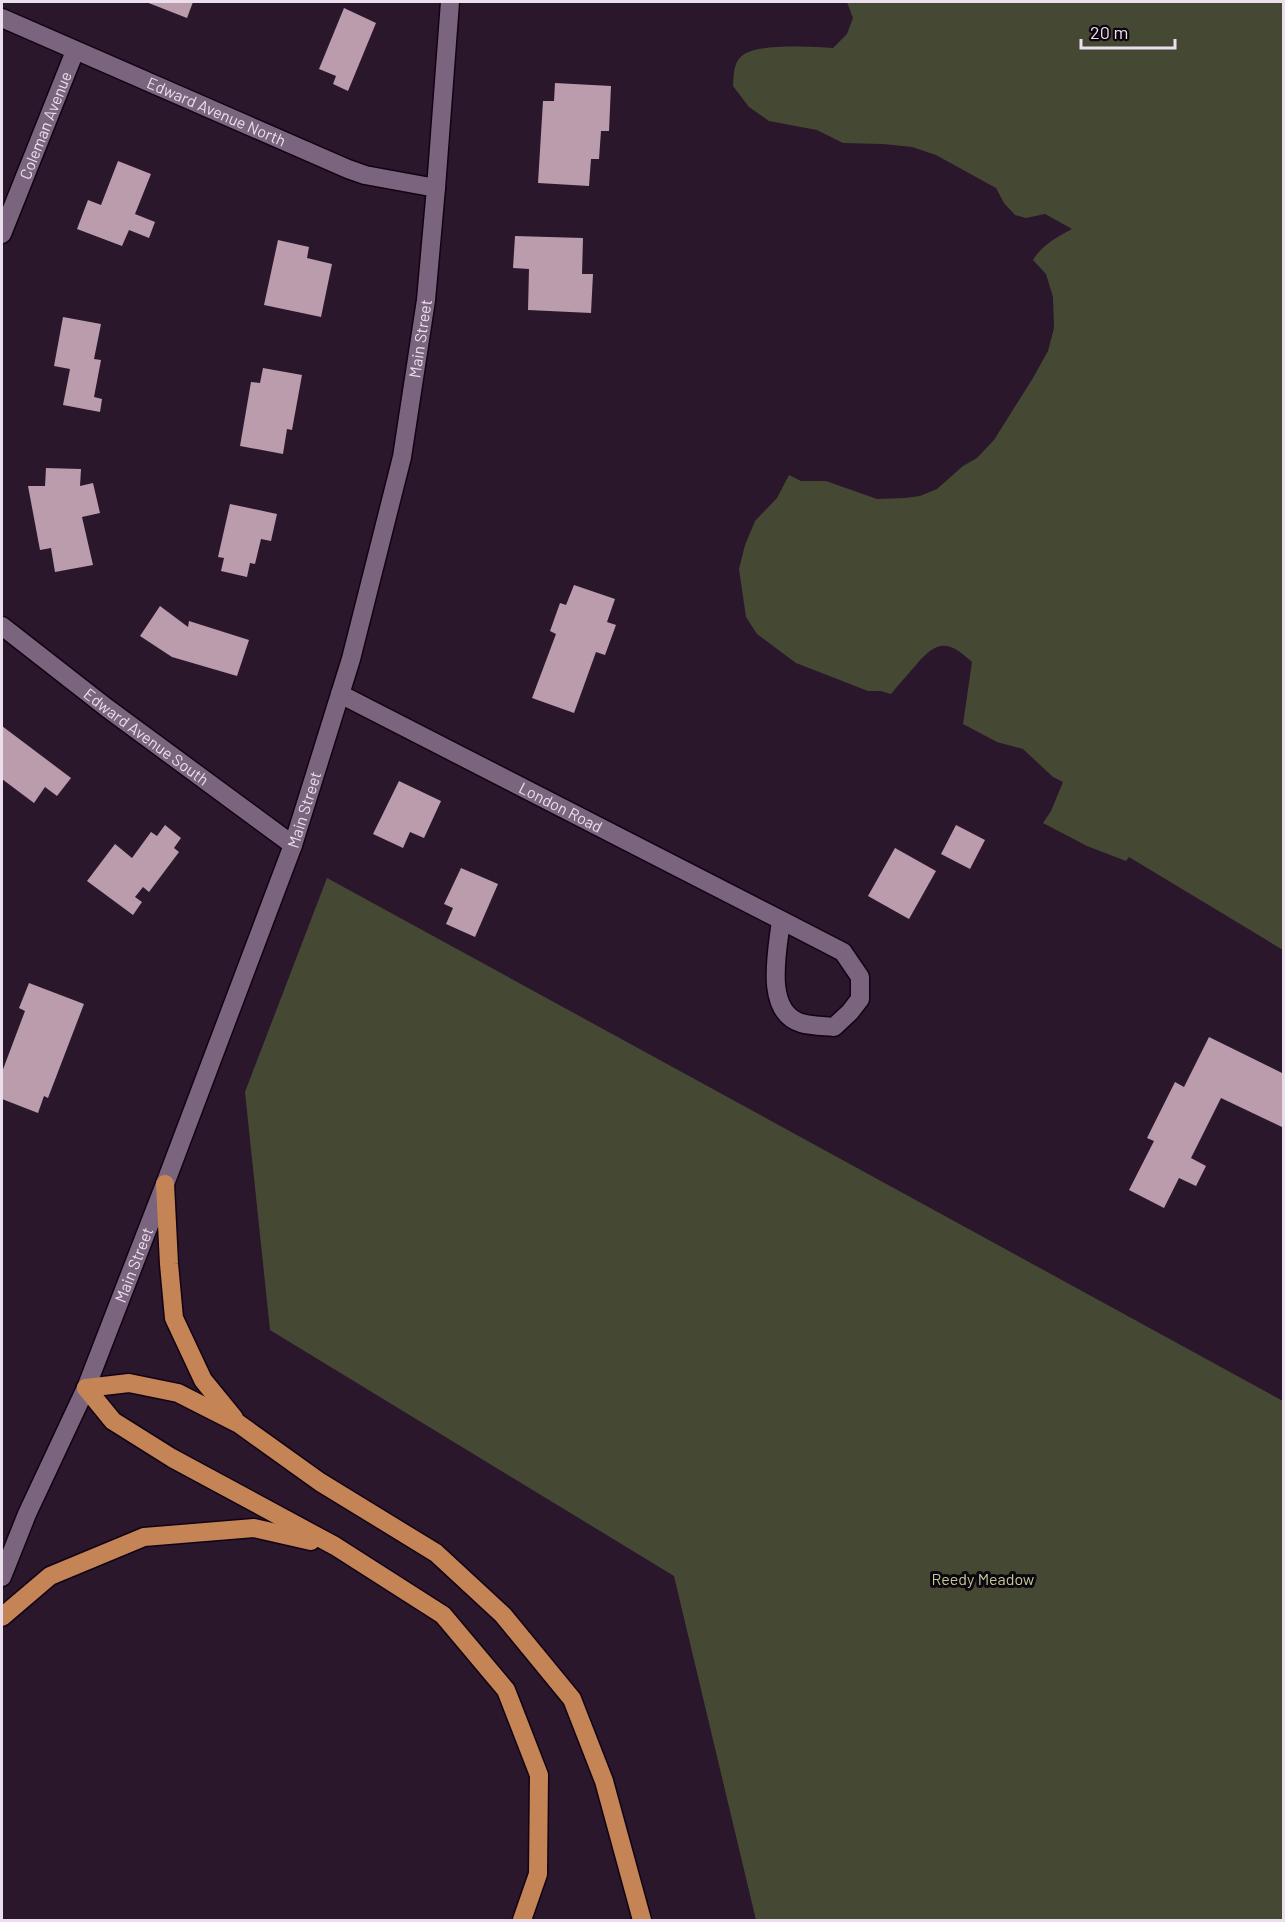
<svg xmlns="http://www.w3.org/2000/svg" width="1285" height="1922" viewBox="0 0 1285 1922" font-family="Barlow,sans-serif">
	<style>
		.green { fill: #454934 }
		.building { fill: #ba9cac }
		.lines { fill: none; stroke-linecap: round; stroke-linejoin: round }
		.street-casing { stroke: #120314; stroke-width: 21 }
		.secondary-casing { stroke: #120314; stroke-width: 21 }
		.highway-casing { stroke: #120314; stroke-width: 21 }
		.street { stroke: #7b647e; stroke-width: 18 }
		.secondary { stroke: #7b647e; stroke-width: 18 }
		.highway { stroke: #c48456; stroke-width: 18 }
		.labels { text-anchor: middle; stroke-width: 6; stroke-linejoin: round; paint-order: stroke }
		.street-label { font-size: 16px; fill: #ecdfed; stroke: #0e060f }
		.park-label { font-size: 16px; fill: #bfca95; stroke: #0e060f }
	</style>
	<rect width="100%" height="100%" fill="#2a172c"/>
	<g class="green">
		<path d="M847,2H1283V950L1129,857L1126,861L1087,846L1043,823L1051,811L1063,782L1053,777L1023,749L997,742L963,724L972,662C948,640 937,640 916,665C908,674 899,684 891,694L881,691H868L796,663L757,634L746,617L739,569L745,545L755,521L777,498L789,475L801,481H826L877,499L905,498L920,496L937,489L963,466L977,458L994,440L1033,378L1048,351L1054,328L1053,297L1046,274L1033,260C1042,245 1057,237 1072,229L1045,214L1026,218L1015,215L1004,203L996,188L936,155L912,147L883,144L843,143L817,130L769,121L749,107L733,86C734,75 733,62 743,55C760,43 813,47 833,48L847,34L853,18Z"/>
		<path d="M327,878L1283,1401V1920H756L674,1576L270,1330L245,1092Z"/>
	</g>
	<g class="building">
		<path d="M146,2H193L187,18Z"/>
		<path d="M344,8L376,23L348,91L333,84L336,76L319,69Z"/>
		<path d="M555,83L611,86L609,131H601L599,159H591L589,186L538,183L543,101H554Z"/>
		<path d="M118,161L151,174L135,214L155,222L149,238L129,230L122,246L77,229L88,200L101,205Z"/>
		<path d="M515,236L583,238L582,274H593L591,313L528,310L529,269L513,268Z"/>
		<path d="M278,240L309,247L307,258L332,264L321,317L264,305Z"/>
		<path d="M63,317L101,324L94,359L101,360L94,397L102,399L100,412L63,405L70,369L54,366Z"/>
		<path d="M263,368L302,375L292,430L287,429L283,454L240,446L251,382L260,383Z"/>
		<path d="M46,468L81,469L80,486L93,483L100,513L82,517L93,565L55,572L51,548L40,550L28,486H45Z"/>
		<path d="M230,504L277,514L271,541L261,539L255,564L250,563L247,577L221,571L224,558L218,557Z"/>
		<path d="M574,585L615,599L607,622L616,625L605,655L596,652L574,713L532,698L556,634L550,631L560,603L566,605Z"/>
		<path d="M160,606L188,627L189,621L249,640L237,676L172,657L140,636Z"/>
		<path d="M2,726L71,778L57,796L45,787L34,803L2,779Z"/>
		<path d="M399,781L441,801L424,838L410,832L403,848L373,834Z"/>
		<path d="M165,825L181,838L174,848L179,852L149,892L143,887L135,897L142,902L133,915L87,881L115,844L132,858L151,832L157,836Z"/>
		<path d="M956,825L985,840L970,869L941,854Z"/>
		<path d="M895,848L936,871L909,919L868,896Z"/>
		<path d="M461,868L498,884L475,937L446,924L453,908L444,904Z"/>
		<path d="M29,983L84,1004L48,1098L44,1096L38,1113L2,1099V1072L25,1011L19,1008Z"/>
		<path d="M1209,1037L1284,1074V1128L1221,1098L1191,1158L1206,1166L1196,1186L1179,1178L1164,1208L1129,1190L1154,1141L1147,1138L1175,1082L1184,1087Z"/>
	</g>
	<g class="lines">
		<defs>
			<g id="street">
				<path id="s1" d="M2,18L348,169L365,175L436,188"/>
				<path id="s2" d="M2,234L75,51"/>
				<path id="s3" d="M2,626L107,708L293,845"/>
				<path id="s4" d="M340,694L781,920L843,952L860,977V999L850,1012L834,1027C824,1026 812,1026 801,1023C763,1011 778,949 781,920"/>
			</g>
			<g id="secondary">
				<path id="s5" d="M2,1577L27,1514L86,1388L165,1184L293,845L351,659L402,457L426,300L436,188L450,2"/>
			</g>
			<g id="highway">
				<path d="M165,1184L169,1264L174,1318L203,1380L234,1418"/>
				<path d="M86,1388L129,1383L178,1393L239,1424L320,1482L436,1553L503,1615L572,1699L604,1781L642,1920"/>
				<path d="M86,1388L113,1421L172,1458L335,1546L443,1615L506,1690L539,1775L538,1874L522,1920"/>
				<path d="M2,1617L50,1576L144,1537L254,1528L311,1541"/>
			</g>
		</defs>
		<use href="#street" class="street-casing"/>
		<use href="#secondary" class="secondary-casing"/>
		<use href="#highway" class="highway-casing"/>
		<use href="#street" class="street"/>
		<use href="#secondary" class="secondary"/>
		<use href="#highway" class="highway"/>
	</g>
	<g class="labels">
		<g class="street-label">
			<text dy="6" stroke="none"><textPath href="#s1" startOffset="234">Edward Avenue North</textPath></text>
			<text dy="6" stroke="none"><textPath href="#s2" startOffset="117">Coleman Avenue</textPath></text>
			<text dy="6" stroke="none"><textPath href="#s5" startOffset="1311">Main Street</textPath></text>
			<text dy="6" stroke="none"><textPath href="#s3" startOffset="182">Edward Avenue South</textPath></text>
			<text dy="6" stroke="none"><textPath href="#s4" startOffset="248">London Road</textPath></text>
			<text dy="6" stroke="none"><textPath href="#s5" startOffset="825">Main Street</textPath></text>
			<text dy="6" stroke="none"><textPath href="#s5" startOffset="339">Main Street</textPath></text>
		</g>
		<g class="park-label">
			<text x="983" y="1585">Reedy Meadow</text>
		</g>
	</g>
	<rect width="1285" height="1922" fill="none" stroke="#ecdfed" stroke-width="6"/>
	<path d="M1081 39v9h94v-9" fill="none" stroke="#ecdfed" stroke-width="3"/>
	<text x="1090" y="39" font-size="18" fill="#ecdfed" stroke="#0e060f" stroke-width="4.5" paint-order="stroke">20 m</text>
</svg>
